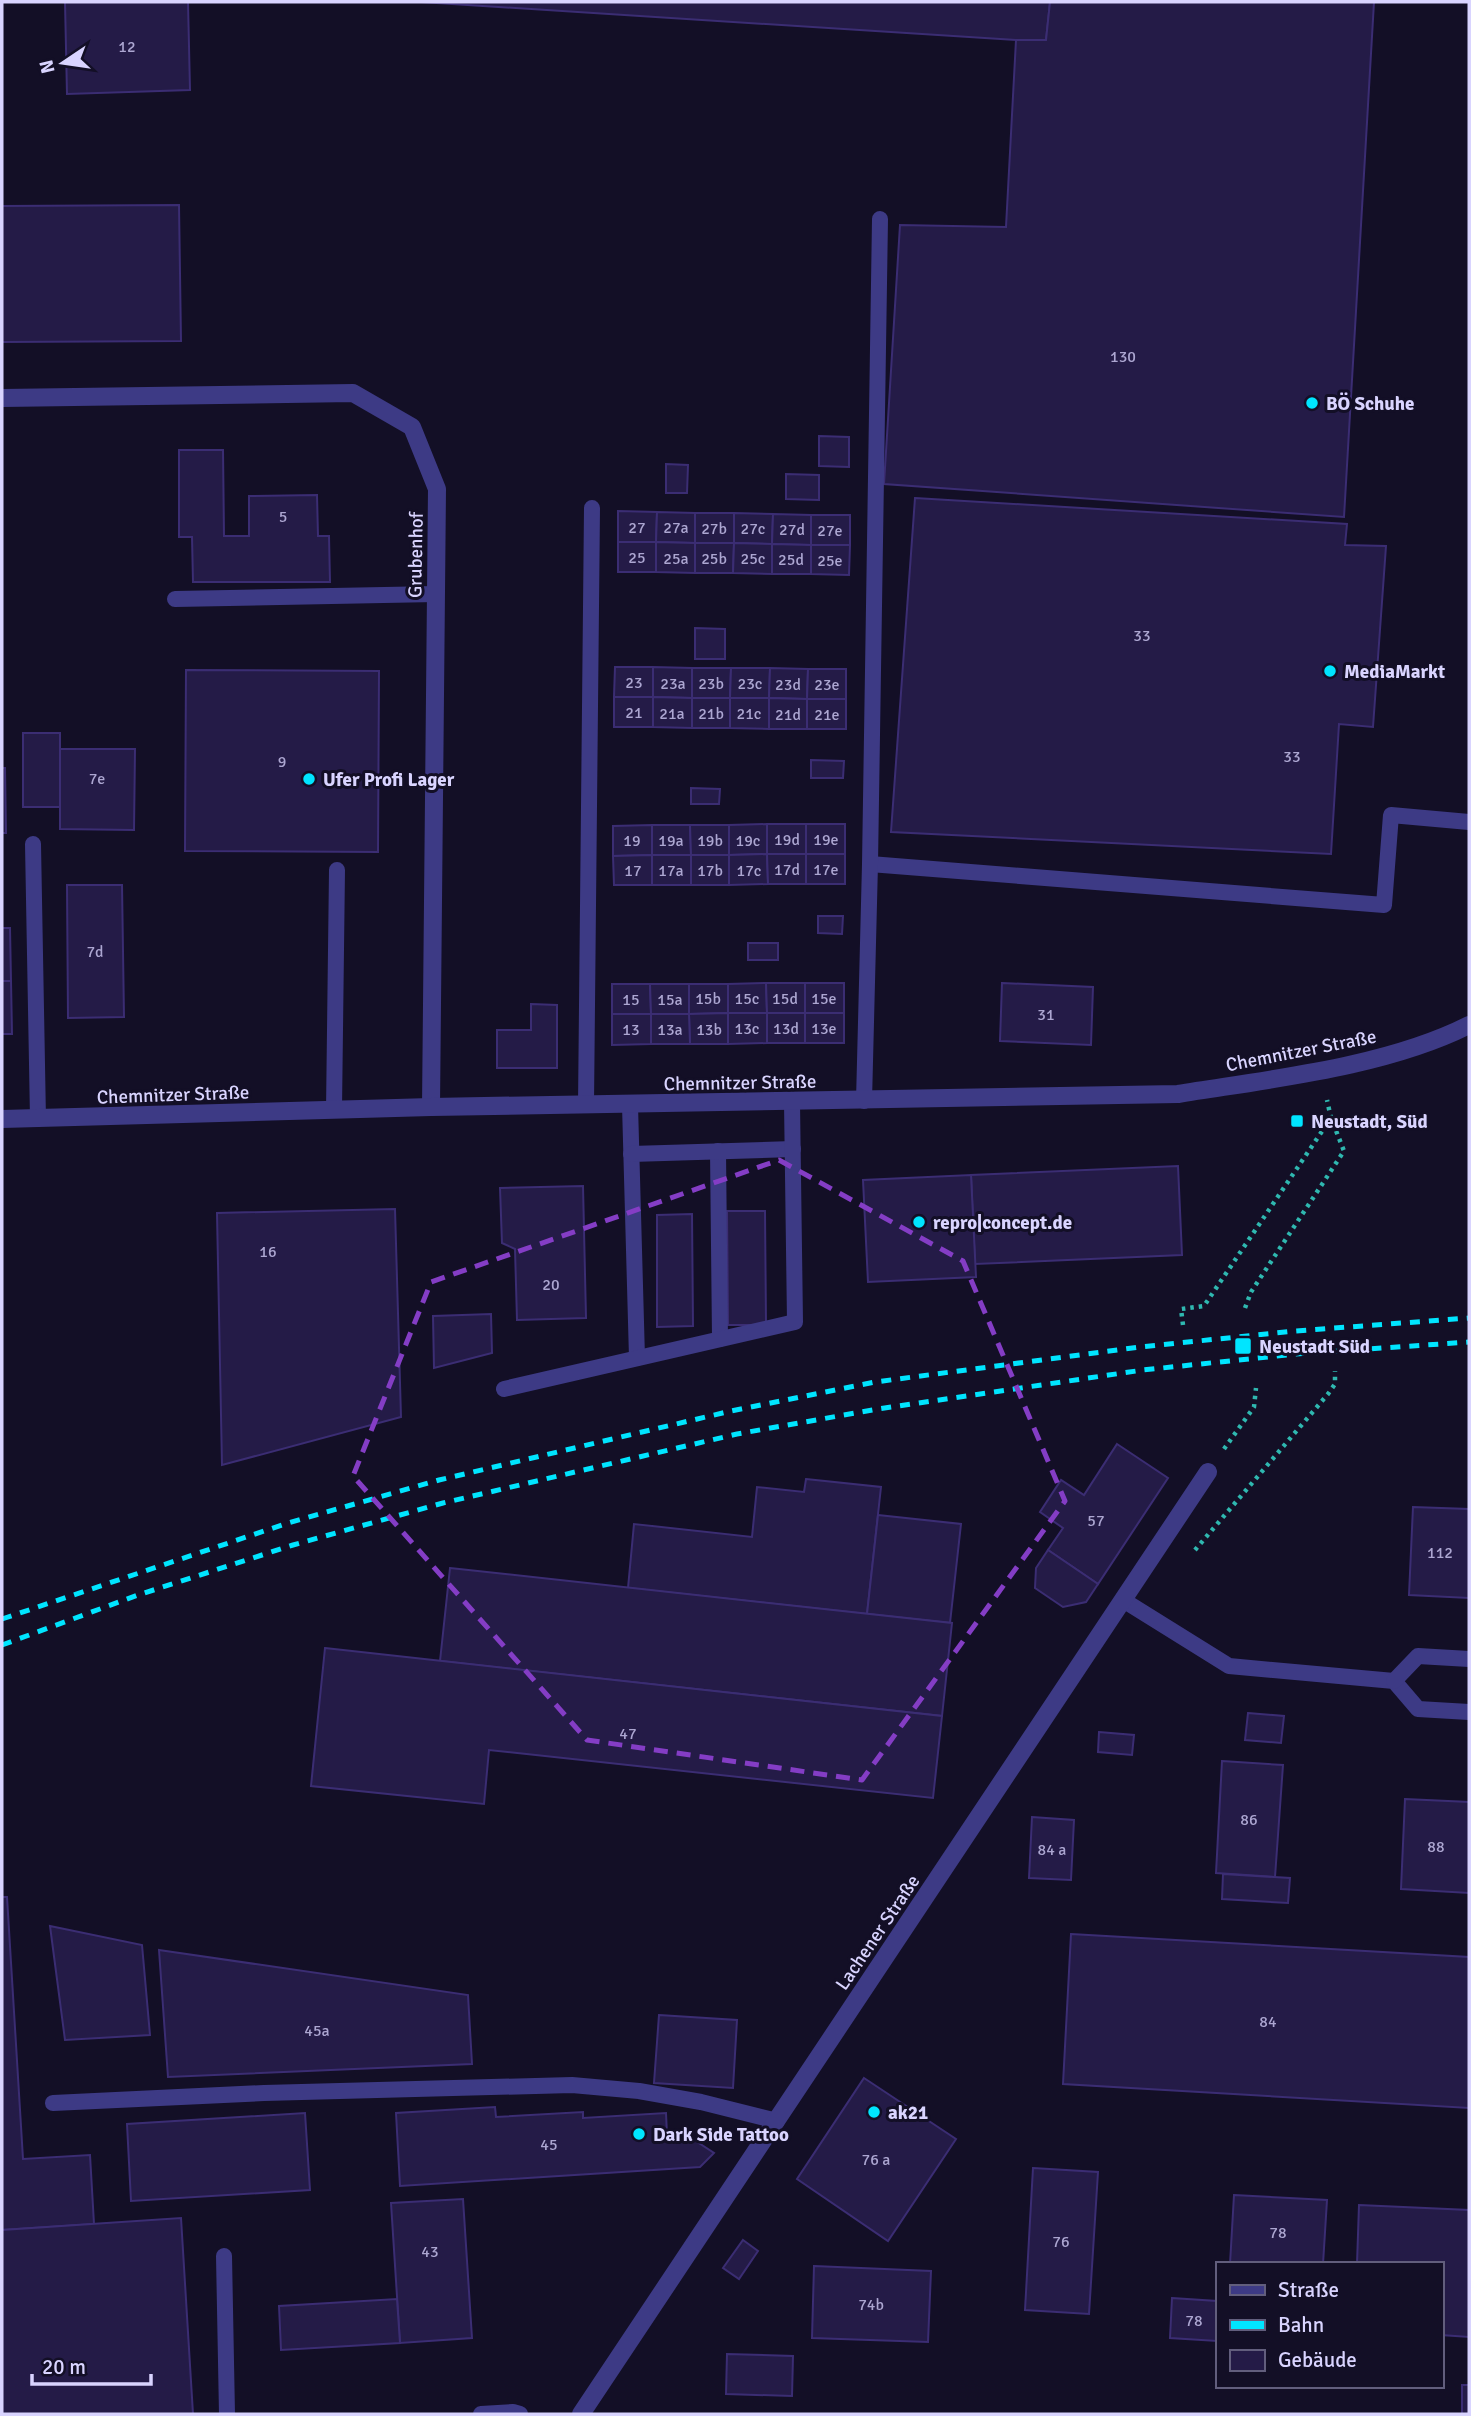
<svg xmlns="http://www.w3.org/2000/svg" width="1471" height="2416" viewBox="0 0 1471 2416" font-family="Signika,sans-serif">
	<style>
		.building { fill: #241b47; stroke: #3b2d73; stroke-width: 2 }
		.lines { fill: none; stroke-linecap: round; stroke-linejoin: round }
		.path { stroke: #2fb8b0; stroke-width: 4.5; stroke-dasharray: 3.5 5; stroke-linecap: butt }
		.lane { stroke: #3d3a85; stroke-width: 16 }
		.street { stroke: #3d3a85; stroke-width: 18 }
		.rail { stroke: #00e5ff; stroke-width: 5; stroke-dasharray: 10 9; stroke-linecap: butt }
		.marked { fill: none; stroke: #843dc5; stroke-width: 5; stroke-dasharray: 14 9; stroke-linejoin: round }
		.poi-dot { fill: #00e5ff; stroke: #130f26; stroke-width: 2.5 }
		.labels { text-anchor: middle; stroke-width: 6; stroke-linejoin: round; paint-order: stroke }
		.number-label { font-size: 16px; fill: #aca6d1 }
		.poi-label { font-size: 19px; font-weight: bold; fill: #d9d4ff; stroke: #130f26; text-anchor: start }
		.street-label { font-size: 19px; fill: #d9d4ff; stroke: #130f26 }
	</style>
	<rect width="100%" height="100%" fill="#130f26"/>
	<g class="building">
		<path d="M65,2H188L190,90L67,94Z"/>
		<path d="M421,2H1050L1046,40H1016Z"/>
		<path d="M1050,2H1374L1344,517L884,484L900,225L1006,227L1016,40H1046Z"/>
		<path d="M179,205L181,341L2,342V206Z"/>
		<path d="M819,436L849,437V467L819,466Z"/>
		<path d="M179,450H223L224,536H249V496L317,495L318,536H329L330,582H193L192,537H179Z"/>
		<path d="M666,464L688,465L687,493H666Z"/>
		<path d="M786,474L819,475V500L786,499Z"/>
		<path d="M915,498L1347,524L1345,545L1386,546L1373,727L1339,724L1331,854L891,832Z"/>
		<path d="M618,511L657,512L656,542H618Z"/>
		<path d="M657,512L695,513V543L656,542Z"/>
		<rect x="695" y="513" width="39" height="30"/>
		<path d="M734,513L773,514L772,544L734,543Z"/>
		<path d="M773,514L811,515V545L772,544Z"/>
		<rect x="811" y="515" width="39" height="30"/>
		<rect x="618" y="542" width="38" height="30"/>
		<path d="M656,542L695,543V573L656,572Z"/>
		<path d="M695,543H734L733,573H695Z"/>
		<path d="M734,543L772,544V574L733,573Z"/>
		<path d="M772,544L811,545V574H772Z"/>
		<path d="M811,545H850L849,575L811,574Z"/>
		<path d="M695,628L725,629V659H695Z"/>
		<path d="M615,667H653V697H614Z"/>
		<path d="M653,667L692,668V698L653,697Z"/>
		<path d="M692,668H731L730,698H692Z"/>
		<path d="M731,668H770L769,698H730Z"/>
		<path d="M770,668L808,669L807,699L769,698Z"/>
		<path d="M808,669H846V699H807Z"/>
		<path d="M186,670L379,671L378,852L185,851Z"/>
		<rect x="614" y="697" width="39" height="30"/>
		<path d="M653,697L692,698V728L653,727Z"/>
		<rect x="692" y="698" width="38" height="30"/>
		<path d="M730,698H769V729L730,728Z"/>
		<path d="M769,698L807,699V729H769Z"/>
		<rect x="807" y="699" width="39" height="30"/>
		<rect x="23" y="733" width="37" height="74"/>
		<path d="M60,749H135L134,830L60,829Z"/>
		<path d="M811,760L844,761L843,778H811Z"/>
		<path d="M2,768H5L6,833H2Z"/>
		<path d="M691,788L720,789L719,804H691Z"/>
		<rect x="767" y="824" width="39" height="30"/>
		<path d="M767,824V854L729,855V825Z"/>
		<rect x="806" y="824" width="39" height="30"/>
		<path d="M652,825V855L613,856V826Z"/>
		<path d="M652,825H690L691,855H652Z"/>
		<path d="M690,825H729V855H691Z"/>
		<path d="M767,854L768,884L729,885V855Z"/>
		<path d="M767,854H806V884H768Z"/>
		<rect x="806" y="854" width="39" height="30"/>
		<path d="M652,855V885H614L613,856Z"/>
		<rect x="652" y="855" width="39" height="30"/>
		<rect x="691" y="855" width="38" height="30"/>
		<path d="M67,885H122L124,1017L68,1018Z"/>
		<path d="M818,916H843L842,934L818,933Z"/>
		<path d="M2,928H10L11,981H2Z"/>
		<rect x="748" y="943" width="30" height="17"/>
		<path d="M2,981H11L12,1034H2Z"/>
		<path d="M766,983L767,1013H728V984Z"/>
		<path d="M766,983H805V1013H767Z"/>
		<rect x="805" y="983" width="39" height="30"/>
		<path d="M1002,983L1093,987L1091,1045L1000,1041Z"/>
		<path d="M612,984H650L651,1014H612Z"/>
		<path d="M650,984H689V1014H651Z"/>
		<path d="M689,984H728V1013L689,1014Z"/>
		<path d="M531,1004L557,1005V1068H497V1030H531Z"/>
		<path d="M728,1013H767V1043L728,1044Z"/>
		<path d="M728,1013V1044H690L689,1014Z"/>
		<rect x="767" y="1013" width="38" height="30"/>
		<rect x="805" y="1013" width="39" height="30"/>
		<path d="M612,1014H651V1044L612,1045Z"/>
		<path d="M651,1014H689L690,1044H651Z"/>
		<path d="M1178,1166L1182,1255L975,1264L971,1175Z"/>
		<path d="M971,1175L976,1277L868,1282L863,1180Z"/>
		<path d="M583,1186L586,1318L517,1320L515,1249L502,1243L500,1188Z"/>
		<path d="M395,1209L401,1417L222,1465L217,1213Z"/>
		<path d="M727,1211H765L766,1325H728Z"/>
		<path d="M692,1214L693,1326L657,1327V1215Z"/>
		<path d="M491,1314L492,1353L434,1368L433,1316Z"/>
		<path d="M1117,1444L1168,1478L1098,1584L1048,1550L1063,1528L1040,1512L1061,1480L1084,1495Z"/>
		<path d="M806,1479L881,1487L867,1614L628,1588L634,1524L752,1537L757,1487L804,1492Z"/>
		<path d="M1413,1507L1469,1509V1598L1409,1595Z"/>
		<path d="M878,1515L961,1524L950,1623L867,1614Z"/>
		<path d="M1048,1550L1098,1584L1086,1602L1063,1607L1035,1588L1036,1568Z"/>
		<path d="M450,1568L952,1623L942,1716L440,1661Z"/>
		<path d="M325,1648L942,1716L933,1798L489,1750L484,1804L311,1786Z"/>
		<path d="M1248,1713L1284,1716L1281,1743L1245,1740Z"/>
		<path d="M1099,1732L1134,1735L1132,1755L1098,1752Z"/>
		<path d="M1222,1761L1283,1765L1275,1877L1216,1873Z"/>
		<path d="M1405,1799L1469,1802V1893L1401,1889Z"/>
		<path d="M1032,1817L1074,1820L1071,1880L1029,1878Z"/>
		<path d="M1223,1874L1290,1878L1288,1903L1222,1899Z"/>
		<path d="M2,1897H7L23,2159L90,2155L94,2224L2,2230Z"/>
		<path d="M50,1926L142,1945L150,2035L65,2040Z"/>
		<path d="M1071,1934L1469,1957V2108L1063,2084Z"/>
		<path d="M159,1950L468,1995L472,2064L168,2077Z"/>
		<path d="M659,2015L737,2020L733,2088L654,2083Z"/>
		<path d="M864,2078L956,2139L888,2241L797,2179Z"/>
		<path d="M495,2107L496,2117L583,2112V2118L666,2113L667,2135L685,2134L714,2153L700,2167L400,2186L396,2113Z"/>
		<path d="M305,2113L310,2190L131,2201L127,2124Z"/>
		<path d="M1033,2168L1098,2172L1089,2314L1025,2310Z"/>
		<path d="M1234,2195L1327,2200L1323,2264H1230Z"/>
		<path d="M463,2199L472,2338L400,2343L391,2203Z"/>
		<path d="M1359,2205L1469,2210V2337L1441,2335V2264H1357Z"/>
		<path d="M181,2218L193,2414H2V2230Z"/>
		<path d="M743,2240L758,2251L739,2279L723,2268Z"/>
		<path d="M814,2266L931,2271L928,2342L812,2338Z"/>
		<path d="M1172,2298L1217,2301V2341L1170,2338Z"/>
		<path d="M397,2299L400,2343L281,2350L279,2306Z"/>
		<path d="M727,2354L793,2356L792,2396L726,2394Z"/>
		<rect x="1462" y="2385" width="7" height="29"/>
	</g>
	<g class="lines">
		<g class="path">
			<path d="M1245,1308L1251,1292L1344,1151L1331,1118L1327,1100"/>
			<path d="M1183,1325L1181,1309L1204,1306L1331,1118"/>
			<path d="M1224,1449L1254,1407L1256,1388"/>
			<path d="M1195,1550L1328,1394L1335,1384V1371"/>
		</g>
		<g class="lane">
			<path d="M175,599L436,594"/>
			<path d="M33,844L38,1119"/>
			<path d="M870,864L1384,905L1391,815L1469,822"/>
			<path d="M864,1101L870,864L880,219"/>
			<path d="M586,1105L592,508"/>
			<path d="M630,1105L637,1358"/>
			<path d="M334,1110L337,870"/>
			<path d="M718,1151L720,1339"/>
			<path d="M631,1154L793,1149"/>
			<path d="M504,1389L795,1322L792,1102"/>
			<path d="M1123,1600L1229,1666L1394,1681L1418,1709L1469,1712"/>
			<path d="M1394,1681L1418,1656L1469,1659"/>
			<path d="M53,2103L264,2093L572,2085L639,2091L701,2102L777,2121"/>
			<path d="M224,2256L227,2414"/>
			<path d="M481,2414L513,2412L520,2414"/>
		</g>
		<g class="street">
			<path d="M2,398L353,393L412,427L437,489L431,1107"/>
			<path d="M2,1119L431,1107L1178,1094C1270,1079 1386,1067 1469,1025"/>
			<path d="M581,2414L1208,1472"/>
		</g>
		<g class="rail">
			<path d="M2,1619L288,1523L439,1480L731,1411L875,1382L1140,1347L1295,1331L1469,1318"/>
			<path d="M2,1645L138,1595L293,1545L443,1503L737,1434L878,1409L1143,1370L1296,1354L1469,1342"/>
		</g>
	</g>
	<path class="marked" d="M779,1160L963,1261L1065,1501L862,1780L587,1740L353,1476L431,1282Z"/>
	<g class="poi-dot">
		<circle cx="1312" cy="403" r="7"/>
		<circle cx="1330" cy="671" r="7"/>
		<circle cx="309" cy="779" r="7"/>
		<rect x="1290" y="1114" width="14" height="14" rx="3.5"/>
		<circle cx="919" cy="1222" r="7"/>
		<rect x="1234" y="1337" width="18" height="18" rx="3.5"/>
		<circle cx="874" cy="2112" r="7"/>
		<circle cx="639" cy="2134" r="7"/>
	</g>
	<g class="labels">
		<g class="number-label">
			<text x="127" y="52">12</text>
			<text x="1123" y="362">130</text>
			<text x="283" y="522">5</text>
			<text x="637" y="533">27</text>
			<text x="676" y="533">27a</text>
			<text x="714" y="534">27b</text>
			<text x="753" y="534">27c</text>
			<text x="792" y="535">27d</text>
			<text x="830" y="536">27e</text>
			<text x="637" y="563">25</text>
			<text x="676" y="564">25a</text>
			<text x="714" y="564">25b</text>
			<text x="753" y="564">25c</text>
			<text x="791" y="565">25d</text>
			<text x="830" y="566">25e</text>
			<text x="1142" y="641">33</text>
			<text x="634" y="688">23</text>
			<text x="673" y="689">23a</text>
			<text x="711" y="689">23b</text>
			<text x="750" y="689">23c</text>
			<text x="788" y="690">23d</text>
			<text x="827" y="690">23e</text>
			<text x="634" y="718">21</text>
			<text x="672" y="719">21a</text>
			<text x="711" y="719">21b</text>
			<text x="749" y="719">21c</text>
			<text x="788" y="720">21d</text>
			<text x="827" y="720">21e</text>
			<text x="1292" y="762">33</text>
			<text x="282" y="767">9</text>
			<text x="97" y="784">7e</text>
			<text x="787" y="845">19d</text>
			<text x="826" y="845">19e</text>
			<text x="632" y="846">19</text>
			<text x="671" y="846">19a</text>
			<text x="710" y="846">19b</text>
			<text x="748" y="846">19c</text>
			<text x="787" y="875">17d</text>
			<text x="826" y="875">17e</text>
			<text x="633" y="876">17</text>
			<text x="671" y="876">17a</text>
			<text x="710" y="876">17b</text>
			<text x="749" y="876">17c</text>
			<text x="95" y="957">7d</text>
			<text x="708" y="1004">15b</text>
			<text x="747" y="1004">15c</text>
			<text x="785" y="1004">15d</text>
			<text x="824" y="1004">15e</text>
			<text x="631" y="1005">15</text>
			<text x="670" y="1005">15a</text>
			<text x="1046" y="1020">31</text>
			<text x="747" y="1034">13c</text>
			<text x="786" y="1034">13d</text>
			<text x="824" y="1034">13e</text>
			<text x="631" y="1035">13</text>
			<text x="670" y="1035">13a</text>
			<text x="709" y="1035">13b</text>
			<text x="268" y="1257">16</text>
			<text x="551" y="1290">20</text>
			<text x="1096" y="1526">57</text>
			<text x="1440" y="1558">112</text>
			<text x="628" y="1739">47</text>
			<text x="1249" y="1825">86</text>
			<text x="1436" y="1852">88</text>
			<text x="1052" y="1855">84 a</text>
			<text x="1268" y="2027">84</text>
			<text x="317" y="2036">45a</text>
			<text x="549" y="2150">45</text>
			<text x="876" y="2165">76 a</text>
			<text x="1278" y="2238">78</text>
			<text x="1061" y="2247">76</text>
			<text x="430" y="2257">43</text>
			<text x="871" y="2310">74b</text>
			<text x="1194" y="2326">78</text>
		</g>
		<g class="poi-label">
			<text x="1326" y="410">BÖ Schuhe</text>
			<text x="1344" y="678">MediaMarkt</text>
			<text x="323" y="786">Ufer Profi Lager</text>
			<text x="1311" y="1128">Neustadt, Süd</text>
			<text x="933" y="1229">repro|concept.de</text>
			<text x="1259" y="1353">Neustadt Süd</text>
			<text x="888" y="2119">ak21</text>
			<text x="653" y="2141">Dark Side Tattoo</text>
		</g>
		<g class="street-label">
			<text transform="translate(415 555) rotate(-89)" y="7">Grubenhof</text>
			<text transform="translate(1301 1050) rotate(-11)" y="7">Chemnitzer Straße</text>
			<text transform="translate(740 1082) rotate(-1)" y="7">Chemnitzer Straße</text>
			<text transform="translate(173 1094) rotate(-2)" y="7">Chemnitzer Straße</text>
			<text transform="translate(877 1932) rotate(-56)" y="7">Lachener Straße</text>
		</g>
	</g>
	<rect width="1471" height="2416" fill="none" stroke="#d9d4ff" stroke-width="7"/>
	<rect x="1216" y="2262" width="228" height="126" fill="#130f26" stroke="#625e7d" stroke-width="2"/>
	<rect x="1230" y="2285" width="35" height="10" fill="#3d3a85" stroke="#625e7d" stroke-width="2"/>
	<text x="1278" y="2297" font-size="21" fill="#d9d4ff">Straße</text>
	<rect x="1230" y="2320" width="35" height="10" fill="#00e5ff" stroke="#625e7d" stroke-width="2"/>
	<text x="1278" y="2332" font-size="21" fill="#d9d4ff">Bahn</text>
	<rect x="1230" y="2350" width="35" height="21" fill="#241b47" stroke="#625e7d" stroke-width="2"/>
	<text x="1278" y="2367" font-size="21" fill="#d9d4ff">Gebäude</text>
	<g transform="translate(63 63) rotate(257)" stroke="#130f26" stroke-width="5" paint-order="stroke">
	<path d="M0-5L12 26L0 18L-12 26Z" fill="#d9d4ff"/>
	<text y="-10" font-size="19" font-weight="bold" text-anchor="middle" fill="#d9d4ff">N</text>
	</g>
	<path d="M32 2374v10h119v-10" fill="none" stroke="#d9d4ff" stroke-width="3.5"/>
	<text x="42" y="2374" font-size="21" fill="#d9d4ff" stroke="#130f26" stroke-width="5" paint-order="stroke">20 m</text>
</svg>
